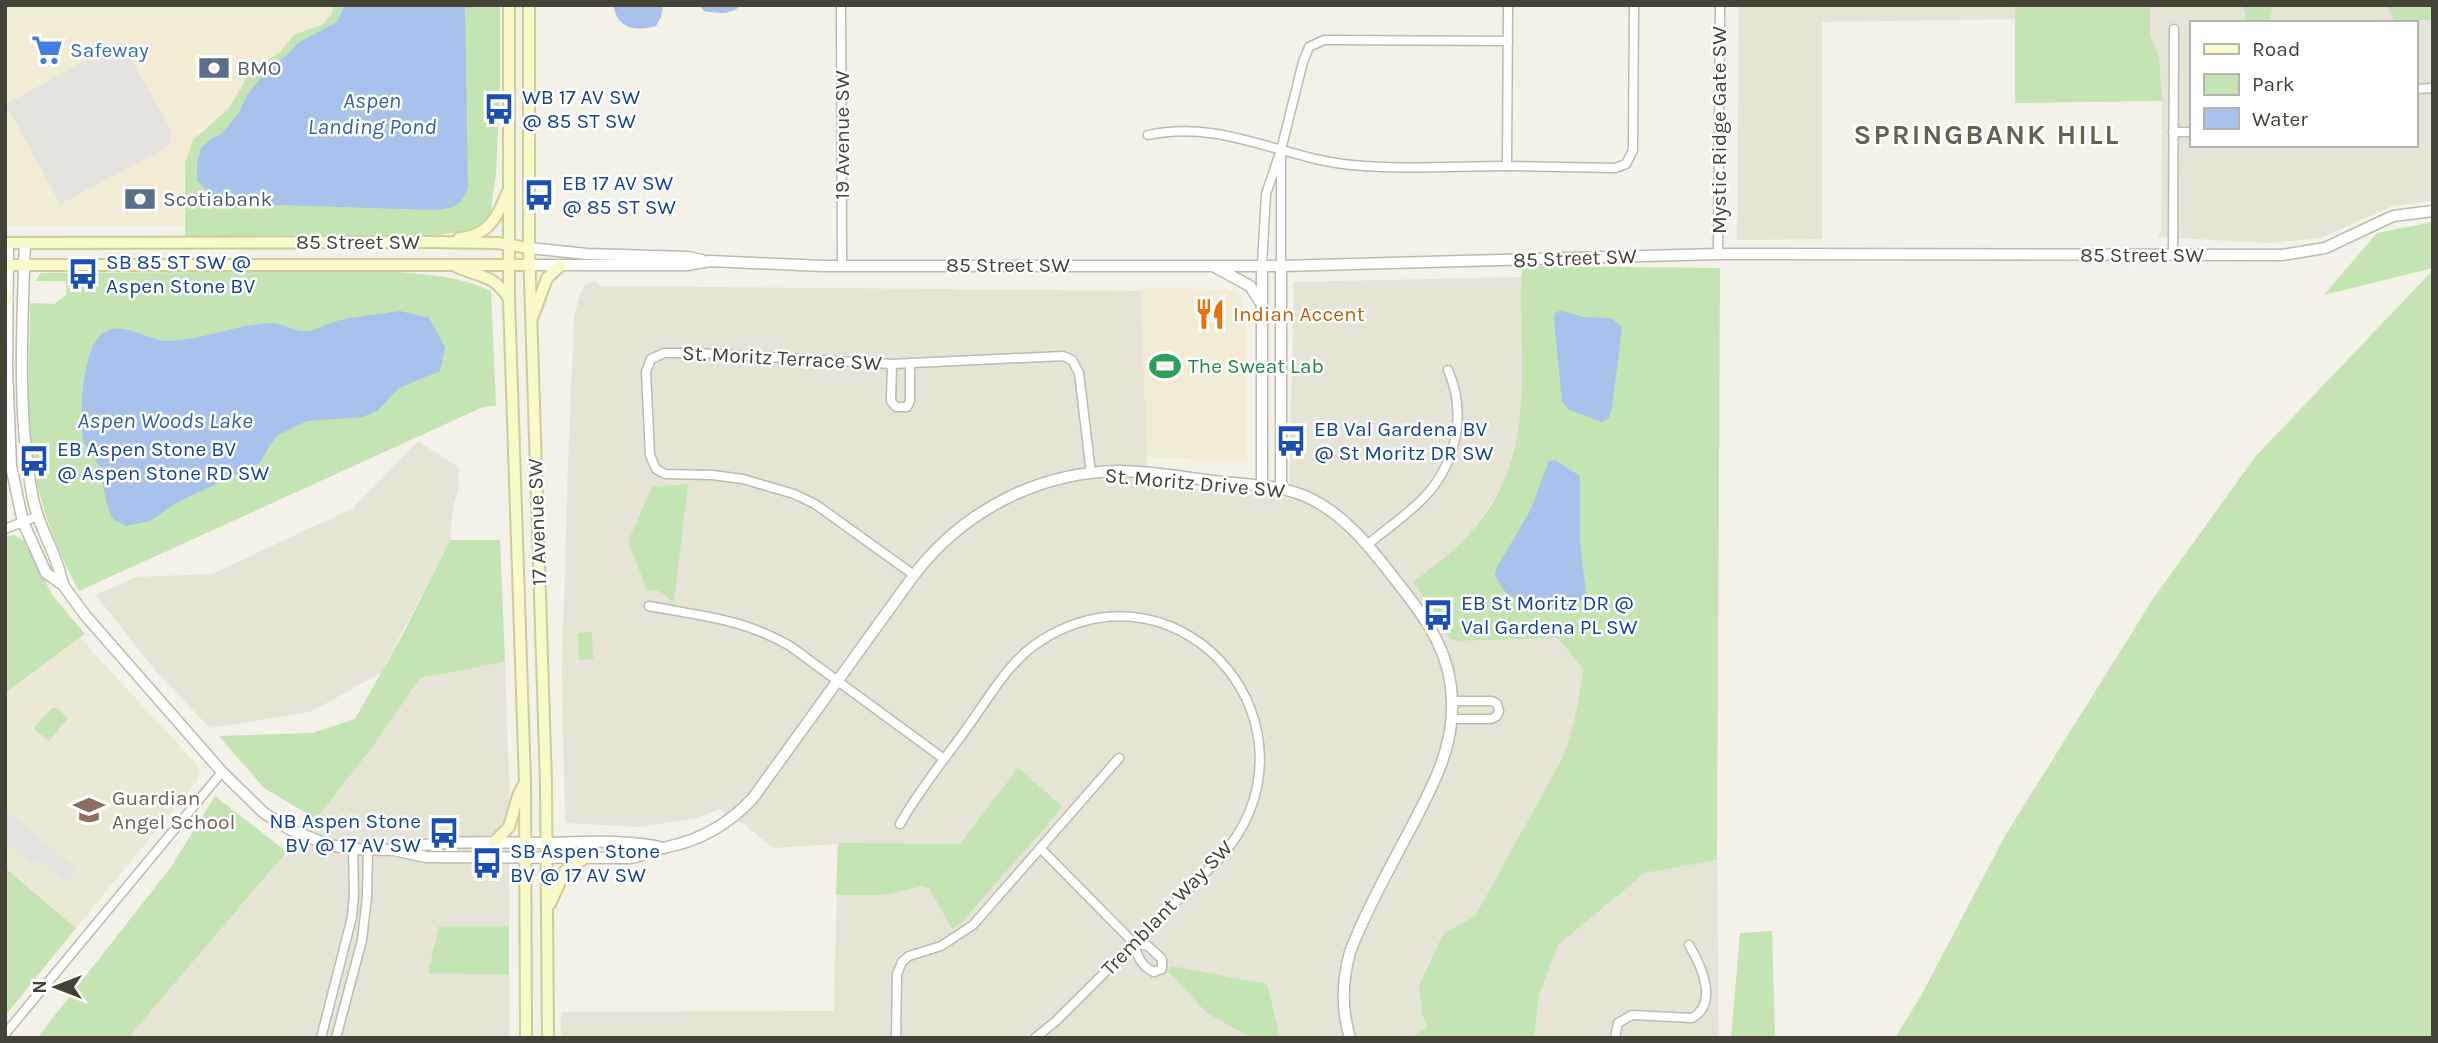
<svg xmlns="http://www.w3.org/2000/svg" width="2438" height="1043" viewBox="0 0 2438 1043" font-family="Karla,sans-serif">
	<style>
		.residential { fill: #e6e4d6 }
		.commercial { fill: #f3ecd4 }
		.education { fill: #ebe9d3 }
		.green { fill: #c4e4b4 }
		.parking { fill: #e4e3df }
		.water { fill: #a9c2eb }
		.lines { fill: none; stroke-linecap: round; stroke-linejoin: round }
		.minor-casing { stroke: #bdbbab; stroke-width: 11 }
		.tertiary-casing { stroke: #bdbbab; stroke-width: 13 }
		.secondary-casing { stroke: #cfcc9a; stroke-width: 14 }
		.minor { stroke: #fff; stroke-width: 8 }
		.tertiary { stroke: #fff; stroke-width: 10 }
		.secondary { stroke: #faf9ca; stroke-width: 10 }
		.labels { text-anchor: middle; stroke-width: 5; stroke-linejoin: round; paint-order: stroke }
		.shop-label { font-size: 21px; fill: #366cbe; stroke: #fff; text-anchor: start }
		.service-label { font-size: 21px; fill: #4e5e75; stroke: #fff; text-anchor: start }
		.transit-label { font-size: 21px; fill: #164399; stroke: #fff; text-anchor: start }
		.street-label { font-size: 21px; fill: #454337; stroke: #fff }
		.food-label { font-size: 21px; fill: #c56008; stroke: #fff; text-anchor: start }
		.leisure-label { font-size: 21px; fill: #27864d; stroke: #fff; text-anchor: start }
		.education-label { font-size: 21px; fill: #785e54; stroke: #fff; text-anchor: start }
		.water-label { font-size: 23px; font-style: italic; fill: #3863a9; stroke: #fff }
		.district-label { font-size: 28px; font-weight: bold; letter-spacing: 2px; fill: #67624f; stroke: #fff }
	</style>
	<rect width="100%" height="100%" fill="#f3f1e8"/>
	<g class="residential">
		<path d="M1739,5H2015V19L1822,22V239L1737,240Z"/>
		<path d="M2150,5H2240L2245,13L2244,23H2191V145H2415V23H2409L2408,20H2433V201L2392,206L2321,238L2269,243L2158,237L2161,231L2162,101L2150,36Z"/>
		<path d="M2273,5H2387L2395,23H2269Z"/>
		<path d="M1522,277L1521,424L1510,467L1501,488L1477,525L1462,542L1414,583L1437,615L1450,638L1456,641L1558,638L1583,669L1578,706L1570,738L1563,757L1475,916L1443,934L1421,979L1420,1003L1422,1015L1428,1026L1426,1029L1411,1038H561V1012L834,1011L838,844L773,848L745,825L720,809L694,819L638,827L565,823L562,670L568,464L574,319L580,293L586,284L595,281L600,286L1141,291L1148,484L1289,498L1294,282Z"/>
		<path d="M418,441L458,467L459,487L453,506L450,540L381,673L310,712L210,728L154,669L96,595L136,577L212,574L353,508Z"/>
		<path d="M505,662L509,781V1038H128L316,819L420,678Z"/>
		<path d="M1717,860L1719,1038H1534L1539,995L1558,945L1645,873Z"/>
	</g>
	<g class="commercial">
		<path d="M5,5H334L331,15L322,25L295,34L279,53L256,67L246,79L229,108L199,132L184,173V226H5Z"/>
		<path d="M1150,288L1231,290L1237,293L1242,301L1246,317L1247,461L1147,457L1141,291Z"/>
	</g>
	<path class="education" d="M80,638L198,766L200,773L197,781L76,928L5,868V693Z"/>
	<g class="green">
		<path d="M334,5H500V86L496,174L490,217L476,230L421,237L185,236V163L193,140L229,108L246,79L256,67L279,53L295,34L322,25L331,15Z"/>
		<path d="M2015,5H2150V36L2159,57L2162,101L2015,103Z"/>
		<path d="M2241,5H2273L2269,23H2244L2245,13Z"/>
		<path d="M2387,5H2433V20H2409V23H2395Z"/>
		<path d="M2433,222V268L2324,295L2377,233Z"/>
		<path d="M1522,266L1720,268L1717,860L1645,873L1558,945L1539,995L1534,1038H1411L1428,1026L1422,1015L1419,990L1421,980L1443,934L1475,916L1563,757C1574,728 1579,699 1583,669L1558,638L1456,641L1449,638L1437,615L1413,582C1436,565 1459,547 1477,525C1541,446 1516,358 1522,266Z"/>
		<path d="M2433,270V1038H1895L1922,994L2006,834L2153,599L2255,457Z"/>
		<path d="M384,271C420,274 458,275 491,291L496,406L483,407L79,591C59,554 44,517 35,475C25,419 30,360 30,303L54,304L66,295V281H35L41,273Z"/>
		<path d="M688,484L674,602L659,591L647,590L628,541L652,487Z"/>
		<path d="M14,535L24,541L53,596L85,634L5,693V537Z"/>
		<path d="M450,540H500L505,662L420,678L370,750L316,819L264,788L219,736L312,733L355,719L402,636Z"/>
		<path d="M592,632L593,659L579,660L578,633Z"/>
		<path d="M52,708H57L68,718L49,741L35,730V726Z"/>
		<path d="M1018,768L1063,807L962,922L952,929L929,888L922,886L884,895H836L838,843L960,844Z"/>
		<path d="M215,796L287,852L128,1038H37L171,867Z"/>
		<path d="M5,868L76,928L5,1016Z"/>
		<path d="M439,926H509V975L428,973Z"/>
		<path d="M1772,931L1775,1038H1731L1740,933Z"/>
		<path d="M1171,966L1267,984L1280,1038H1252L1207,1013L1168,971Z"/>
	</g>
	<g class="parking">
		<path d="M121,41L172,132L170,141L165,148L60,204L6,104Z"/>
		<path d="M5,809L76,869L66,882L38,859L33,865L5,842Z"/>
	</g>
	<g class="water">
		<path d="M345,5H465L468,188C461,206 454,208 435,210L277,205L236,200L213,196L197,181V164L201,148L212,138L222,134L239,112L247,95L273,63L286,56L298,43L337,22Z"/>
		<path d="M613,5H663L661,17L656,26C635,32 618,29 613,5Z"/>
		<path d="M699,5H741C731,16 718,13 704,11Z"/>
		<path d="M1561,310L1582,317L1611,318L1622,327L1612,408L1609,418L1602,422L1569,410L1562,402L1554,320L1555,313Z"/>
		<path d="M400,311L429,318L445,347L440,371L399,388L378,410L363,417L307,421L278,435L270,445L260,463L176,503L150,521L126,526L113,519C102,499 105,477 95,458C92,451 85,447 83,440C79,417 82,347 103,333C122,319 149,342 169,341C204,340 235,325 269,323C281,322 294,332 306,331C315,331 327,324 336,321C357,316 379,314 400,311Z"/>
		<path d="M1555,460L1580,476V542L1586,594C1573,616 1526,606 1508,594C1502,589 1498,581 1495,575L1496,569L1530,511L1549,461Z"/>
	</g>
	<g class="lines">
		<defs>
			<g id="minor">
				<path d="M841,5L842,265"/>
				<path d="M1508,5L1507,166L1615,168L1626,164L1633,150L1634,5"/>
				<path d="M2415,89L2433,88"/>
				<path d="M2173,132H2191"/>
				<path d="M1148,135C1221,119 1281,158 1352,165C1403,170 1456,166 1507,166"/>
				<path d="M1718,254L1720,5"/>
				<path d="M2173,254L2174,29"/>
				<path d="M1262,265L1266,194L1281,150L1303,62L1309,47L1324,40H1330L1508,41"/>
				<path d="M1281,266V152"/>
				<path d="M892,364L891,401L896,407H907L910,401V363"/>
				<path d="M5,529L38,516"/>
				<path d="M1367,545C1386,529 1413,511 1429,492C1458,457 1466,411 1448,370"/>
				<path d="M914,575L815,504L794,494L743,479L712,475L665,474L656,469L650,455L646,372L651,359L664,353H696L892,364L1063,356L1072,360L1079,373L1091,473"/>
				<path d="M649,606C701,616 744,619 790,646L944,759"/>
				<path d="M1452,719H1491L1497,716L1499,711L1497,704L1492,701H1452"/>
				<path d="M900,824C919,790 944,760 967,728C989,698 1009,660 1042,640C1184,552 1333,730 1220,858L1056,1021L1035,1038"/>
				<path d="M1040,848L1134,943"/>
				<path d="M1134,943L1148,946L1162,959V969L1154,972C1141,966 1137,956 1134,943Z"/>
				<path d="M5,1034L222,772"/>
				<path d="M321,1038L352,917L354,896L353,849"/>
				<path d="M336,1038L362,940L367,897L368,849"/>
				<path d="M896,1038L897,974L902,962L909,956L941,946L973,925L1119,758"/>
				<path d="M1615,1038L1618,1023L1632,1015L1692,1018C1719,1003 1701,965 1689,945"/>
			</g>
			<g id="tertiary">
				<path d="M8,243L7,369L11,466L23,522L46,573L63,585L85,615L222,772L264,813L291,830L329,845L353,849L394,850L426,857L630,858C644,856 654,850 667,847C702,840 729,824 753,798L914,575C963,511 1038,472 1119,471C1150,471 1182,477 1213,481C1244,485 1278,484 1307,497C1347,515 1374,552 1401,587C1428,621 1451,655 1452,700C1454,746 1434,784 1413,824C1391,866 1367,908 1350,952C1342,981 1341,1009 1350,1038"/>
				<path d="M25,243C22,327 17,417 33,499C39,529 58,555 63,585"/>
				<path d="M529,248L587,254L687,257L702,260"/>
				<path d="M529,265H687L710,261L823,266H1281L1718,254L2282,255L2325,248L2393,216L2433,211"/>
				<path d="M1262,265V486"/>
				<path d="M1215,267L1250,286L1262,305"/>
				<path d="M1281,488V266"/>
				<path d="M397,849C446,839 497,843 547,843C586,842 626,839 664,848"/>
			</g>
			<g id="secondary">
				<path d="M509,5V299L525,782L526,1038"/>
				<path d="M529,5V248L546,784L548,1038"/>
				<path d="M459,238C488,236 497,218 507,193"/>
				<path d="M5,243L429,242L497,243L529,248"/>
				<path d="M5,265H529"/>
				<path d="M457,267C481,278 494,274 509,299"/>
				<path d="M5,295L7,299"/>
				<path d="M533,316L547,278L560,266"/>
				<path d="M494,842L509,827L518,796L524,784"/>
				<path d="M550,904L565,871L585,858"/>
			</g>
		</defs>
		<use href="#minor" class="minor-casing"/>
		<use href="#tertiary" class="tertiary-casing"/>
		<use href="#secondary" class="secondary-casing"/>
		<use href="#minor" class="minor"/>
		<use href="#tertiary" class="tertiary"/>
		<use href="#secondary" class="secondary"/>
	</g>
	<defs>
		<symbol id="supermarket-bare" viewBox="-9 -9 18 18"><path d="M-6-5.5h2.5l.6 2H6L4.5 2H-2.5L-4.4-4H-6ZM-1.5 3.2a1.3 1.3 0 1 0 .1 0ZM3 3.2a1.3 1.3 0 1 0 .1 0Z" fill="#3f7fe0" stroke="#fff" stroke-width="2.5" paint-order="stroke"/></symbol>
		<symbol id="bank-bare" viewBox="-9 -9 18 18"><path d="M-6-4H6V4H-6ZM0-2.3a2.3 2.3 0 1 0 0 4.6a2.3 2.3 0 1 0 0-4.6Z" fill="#5c6f8a" stroke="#fff" stroke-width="2.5" paint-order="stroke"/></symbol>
		<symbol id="bus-bare" viewBox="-9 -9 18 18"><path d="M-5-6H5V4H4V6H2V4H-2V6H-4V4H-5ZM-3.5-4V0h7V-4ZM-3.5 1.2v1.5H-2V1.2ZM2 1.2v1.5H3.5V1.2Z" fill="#1a4fb4" stroke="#fff" stroke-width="2.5" paint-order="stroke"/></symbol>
		<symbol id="restaurant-bare" viewBox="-9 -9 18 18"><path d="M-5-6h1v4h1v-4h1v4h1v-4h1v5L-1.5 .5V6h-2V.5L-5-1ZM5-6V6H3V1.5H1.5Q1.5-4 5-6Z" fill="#e8710a" stroke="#fff" stroke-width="2.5" paint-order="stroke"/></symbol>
		<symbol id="stadium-bare" viewBox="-9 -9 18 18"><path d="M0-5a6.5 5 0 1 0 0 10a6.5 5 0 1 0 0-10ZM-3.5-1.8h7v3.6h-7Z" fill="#2e9e5b" stroke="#fff" stroke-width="2.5" paint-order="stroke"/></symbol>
		<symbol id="school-bare" viewBox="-9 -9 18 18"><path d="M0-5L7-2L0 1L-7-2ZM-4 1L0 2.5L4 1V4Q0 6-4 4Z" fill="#8d6e63" stroke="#fff" stroke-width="2.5" paint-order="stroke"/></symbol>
	</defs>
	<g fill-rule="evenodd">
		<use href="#supermarket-bare" x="25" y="28" width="44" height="44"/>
		<use href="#bank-bare" x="192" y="46" width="44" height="44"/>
		<use href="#bus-bare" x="477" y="87" width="44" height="44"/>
		<use href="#bus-bare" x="517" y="173" width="44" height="44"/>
		<use href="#bank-bare" x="118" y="177" width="44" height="44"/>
		<use href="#bus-bare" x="61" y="252" width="44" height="44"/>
		<use href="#restaurant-bare" x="1188" y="292" width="44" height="44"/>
		<use href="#stadium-bare" x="1143" y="344" width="44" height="44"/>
		<use href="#bus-bare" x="1269" y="419" width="44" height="44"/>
		<use href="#bus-bare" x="12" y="439" width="44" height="44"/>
		<use href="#bus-bare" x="1416" y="593" width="44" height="44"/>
		<use href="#school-bare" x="67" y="788" width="44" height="44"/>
		<use href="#bus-bare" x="422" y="811" width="44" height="44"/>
		<use href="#bus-bare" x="465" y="841" width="44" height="44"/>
	</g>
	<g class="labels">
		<g class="shop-label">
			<text x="70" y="57">Safeway</text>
		</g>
		<g class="service-label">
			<text x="237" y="75">BMO</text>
			<text x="163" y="206">Scotiabank</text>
		</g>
		<g class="transit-label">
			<text x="522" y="104">WB 17 AV SW<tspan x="522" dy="24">@ 85 ST SW</tspan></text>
			<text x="562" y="190">EB 17 AV SW<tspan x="562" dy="24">@ 85 ST SW</tspan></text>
			<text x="106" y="269">SB 85 ST SW @<tspan x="106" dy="24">Aspen Stone BV</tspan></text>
			<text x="1314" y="436">EB Val Gardena BV<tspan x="1314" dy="24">@ St Moritz DR SW</tspan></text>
			<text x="57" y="456">EB Aspen Stone BV<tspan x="57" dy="24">@ Aspen Stone RD SW</tspan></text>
			<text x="1461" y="610">EB St Moritz DR @<tspan x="1461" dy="24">Val Gardena PL SW</tspan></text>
			<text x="421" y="828" text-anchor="end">NB Aspen Stone<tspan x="421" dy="24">BV @ 17 AV SW</tspan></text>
			<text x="510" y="858">SB Aspen Stone<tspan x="510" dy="24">BV @ 17 AV SW</tspan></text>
		</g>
		<g class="street-label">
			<text transform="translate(1719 130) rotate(-90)" y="7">Mystic Ridge Gate SW</text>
			<text transform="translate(842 135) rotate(-90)" y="7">19 Avenue SW</text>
			<text x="358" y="249">85 Street SW</text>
			<text x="2142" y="262">85 Street SW</text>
			<text transform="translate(1575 258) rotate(-2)" y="7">85 Street SW</text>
			<text x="1008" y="272">85 Street SW</text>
			<text transform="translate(782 358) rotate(3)" y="7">St. Moritz Terrace SW</text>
			<text transform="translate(1195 483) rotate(5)" y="7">St. Moritz Drive SW</text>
			<text transform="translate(537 522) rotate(-92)" y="7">17 Avenue SW</text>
			<text transform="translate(1167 908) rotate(-46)" y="7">Tremblant Way SW</text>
		</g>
		<g class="food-label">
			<text x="1233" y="321">Indian Accent</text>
		</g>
		<g class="leisure-label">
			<text x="1188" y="373">The Sweat Lab</text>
		</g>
		<g class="education-label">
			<text x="112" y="805">Guardian<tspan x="112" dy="24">Angel School</tspan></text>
		</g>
		<g class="water-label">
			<text x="372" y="108">Aspen<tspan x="372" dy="26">Landing Pond</tspan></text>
			<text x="165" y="428">Aspen Woods Lake</text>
		</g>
		<g class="district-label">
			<text x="1987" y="144">SPRINGBANK HILL</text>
		</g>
	</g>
	<rect width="2438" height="1043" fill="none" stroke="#454337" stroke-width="14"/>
	<rect x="2190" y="21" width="228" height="126" fill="#ffffff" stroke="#b5b4af" stroke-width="2"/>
	<rect x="2204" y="44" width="35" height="10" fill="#faf9ca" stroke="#b5b4af" stroke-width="2"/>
	<text x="2252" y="56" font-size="21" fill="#454337">Road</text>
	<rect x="2204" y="74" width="35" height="21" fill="#c4e4b4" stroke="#b5b4af" stroke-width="2"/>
	<text x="2252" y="91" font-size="21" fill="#454337">Park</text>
	<rect x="2204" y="108" width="35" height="21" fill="#a9c2eb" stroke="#b5b4af" stroke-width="2"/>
	<text x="2252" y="126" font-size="21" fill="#454337">Water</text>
	<g transform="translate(56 987) rotate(270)" stroke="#ffffff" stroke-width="5" paint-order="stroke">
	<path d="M0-5L12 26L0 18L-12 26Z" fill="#454337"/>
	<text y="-10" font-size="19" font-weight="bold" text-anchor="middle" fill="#454337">N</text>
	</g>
</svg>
